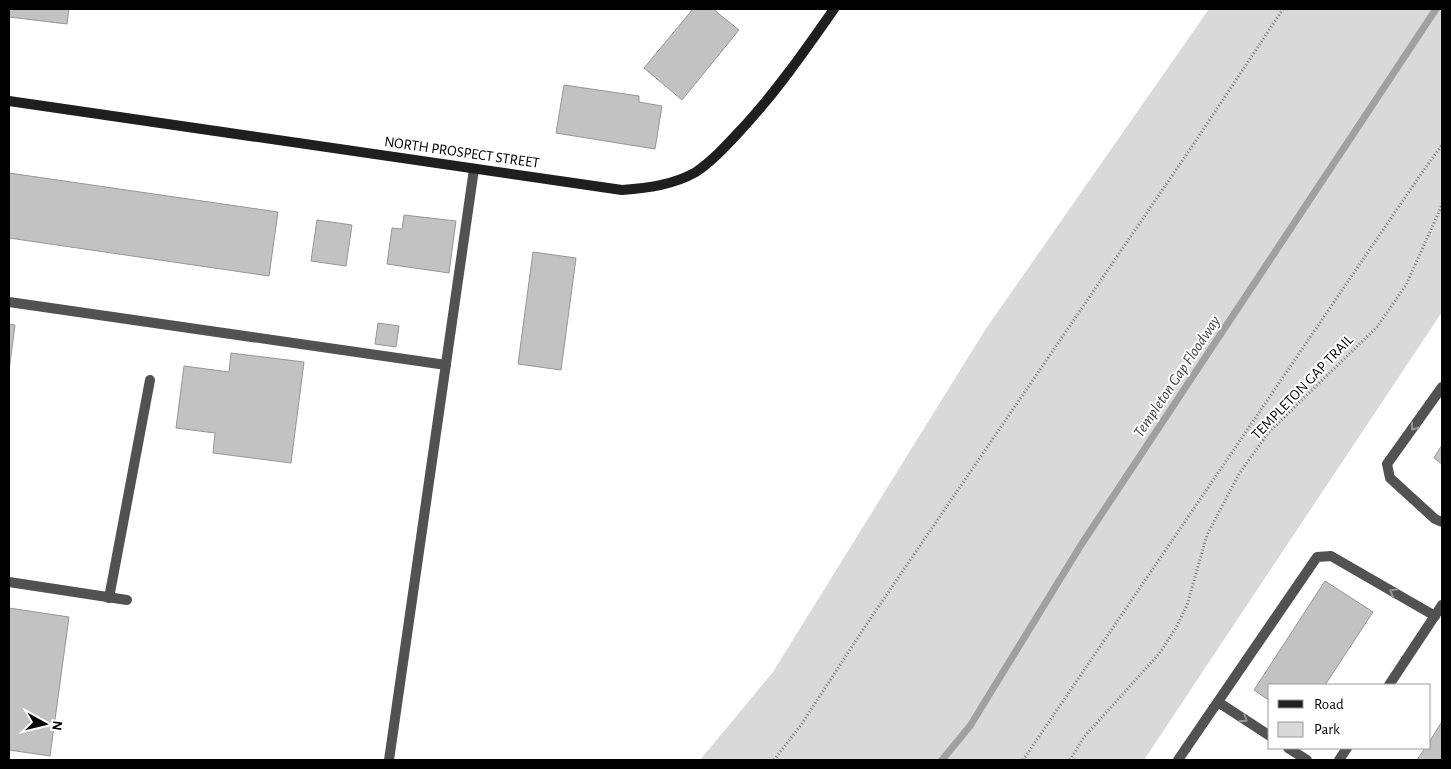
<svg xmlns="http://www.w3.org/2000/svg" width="1451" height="769" viewBox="0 0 1451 769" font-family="'Alegreya Sans',sans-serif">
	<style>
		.green { fill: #d9d9d9 }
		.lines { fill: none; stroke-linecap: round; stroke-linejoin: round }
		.stream { stroke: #a0a0a0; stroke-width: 7 }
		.building { fill: #c2c2c2; stroke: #969696 }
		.path { stroke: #747474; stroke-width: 3; stroke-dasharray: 1 2.5; stroke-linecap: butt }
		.lane { stroke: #525252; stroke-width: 10 }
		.street { stroke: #525252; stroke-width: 10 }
		.secondary { stroke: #1f1f1f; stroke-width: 10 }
		.oneway { stroke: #979797 }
		.labels { text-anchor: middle; stroke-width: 4; stroke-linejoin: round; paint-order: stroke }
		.street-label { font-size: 15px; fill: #000; stroke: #fff }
		.water-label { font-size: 16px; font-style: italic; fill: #414141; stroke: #fff }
	</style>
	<rect width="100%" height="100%" fill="#fff"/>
	<path class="green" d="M1209,9H1442V312L1144,760H700L773,672L985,330Z"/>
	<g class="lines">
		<path class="stream" d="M942,760L970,726L1081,545L1436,9"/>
	</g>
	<g class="building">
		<path d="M9,9H69L67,24L9,17Z"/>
		<path d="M693,9H713L739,30L682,100L644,68Z"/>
		<path d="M564,85L639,96V102L662,106L655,149L556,133Z"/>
		<path d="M9,173L278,212L269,276L9,238Z"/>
		<path d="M404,215L456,221L449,273L387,264L392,228L402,229Z"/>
		<path d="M317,220L352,225L346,266L311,261Z"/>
		<path d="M533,252L576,258L561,370L518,364Z"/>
		<path d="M378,323L399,326L396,347L375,344Z"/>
		<path d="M9,324L15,325L9,371Z"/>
		<path d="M231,353L304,362L291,463L213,453L215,433L176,428L184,366L229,372Z"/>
		<path d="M1442,445V464L1434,458Z"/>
		<path d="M1325,581L1373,612L1325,685H1270V701L1254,690Z"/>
		<path d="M9,608L69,617L50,756L9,750Z"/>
		<path d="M1441,723L1442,724V760H1417L1425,748H1430V741Z"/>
	</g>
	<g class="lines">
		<g class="path">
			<path d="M774,760L801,725L866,625L1193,145L1283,9"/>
			<path d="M1023,760L1421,174L1442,145"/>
			<path d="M1070,760L1084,737L1159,654L1176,628L1187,605L1207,535L1239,474L1268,433L1377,327L1406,285L1442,205"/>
		</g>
		<g class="lane">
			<path d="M9,302L446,365"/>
			<path d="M1442,387L1387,464L1390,478L1435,519L1442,522"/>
			<path d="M109,598L150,380"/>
			<path d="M1218,702L1270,736"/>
			<path d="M1288,748L1307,760"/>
			<path d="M389,760L474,169"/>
			<path d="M1178,760L1317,557L1331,556L1435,616"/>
		</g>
		<g class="street">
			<path d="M9,582L127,600"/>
			<path d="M1389,685L1442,605"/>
			<path d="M1339,760L1347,748"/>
		</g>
		<path class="secondary" d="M9,101L622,190C648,188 673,185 696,172C712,161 725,147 738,133C774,95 804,52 834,9"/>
	</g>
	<defs><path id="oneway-chevron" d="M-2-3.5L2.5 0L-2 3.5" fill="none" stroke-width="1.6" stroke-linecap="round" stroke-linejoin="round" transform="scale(1.25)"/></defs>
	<g class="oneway">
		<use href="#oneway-chevron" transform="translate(1414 427) rotate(126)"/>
		<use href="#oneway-chevron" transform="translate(1393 592) rotate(-151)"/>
		<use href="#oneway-chevron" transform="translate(1244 719) rotate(33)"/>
	</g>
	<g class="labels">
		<g class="street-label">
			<text transform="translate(462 152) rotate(8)" y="5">NORTH PROSPECT STREET</text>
			<text transform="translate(1302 387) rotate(-46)" y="5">TEMPLETON GAP TRAIL</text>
		</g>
		<g class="water-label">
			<text transform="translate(1176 376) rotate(-56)" y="6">Templeton Gap Floodway</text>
		</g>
	</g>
	<rect width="1451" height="769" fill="none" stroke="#000000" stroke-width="20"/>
	<rect x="1268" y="684" width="162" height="65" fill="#ffffff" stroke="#999999"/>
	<rect x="1278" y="700" width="25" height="8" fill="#1f1f1f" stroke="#999999"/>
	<text x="1314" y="709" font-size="15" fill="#000000">Road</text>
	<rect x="1278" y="722" width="25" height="15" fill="#d9d9d9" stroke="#999999"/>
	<text x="1314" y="734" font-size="15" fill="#000000">Park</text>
	<g transform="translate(45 724) rotate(98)" stroke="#ffffff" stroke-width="4" paint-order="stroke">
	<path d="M0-4L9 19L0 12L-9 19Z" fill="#000000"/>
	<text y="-8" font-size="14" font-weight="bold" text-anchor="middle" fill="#000000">N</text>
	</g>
</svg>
